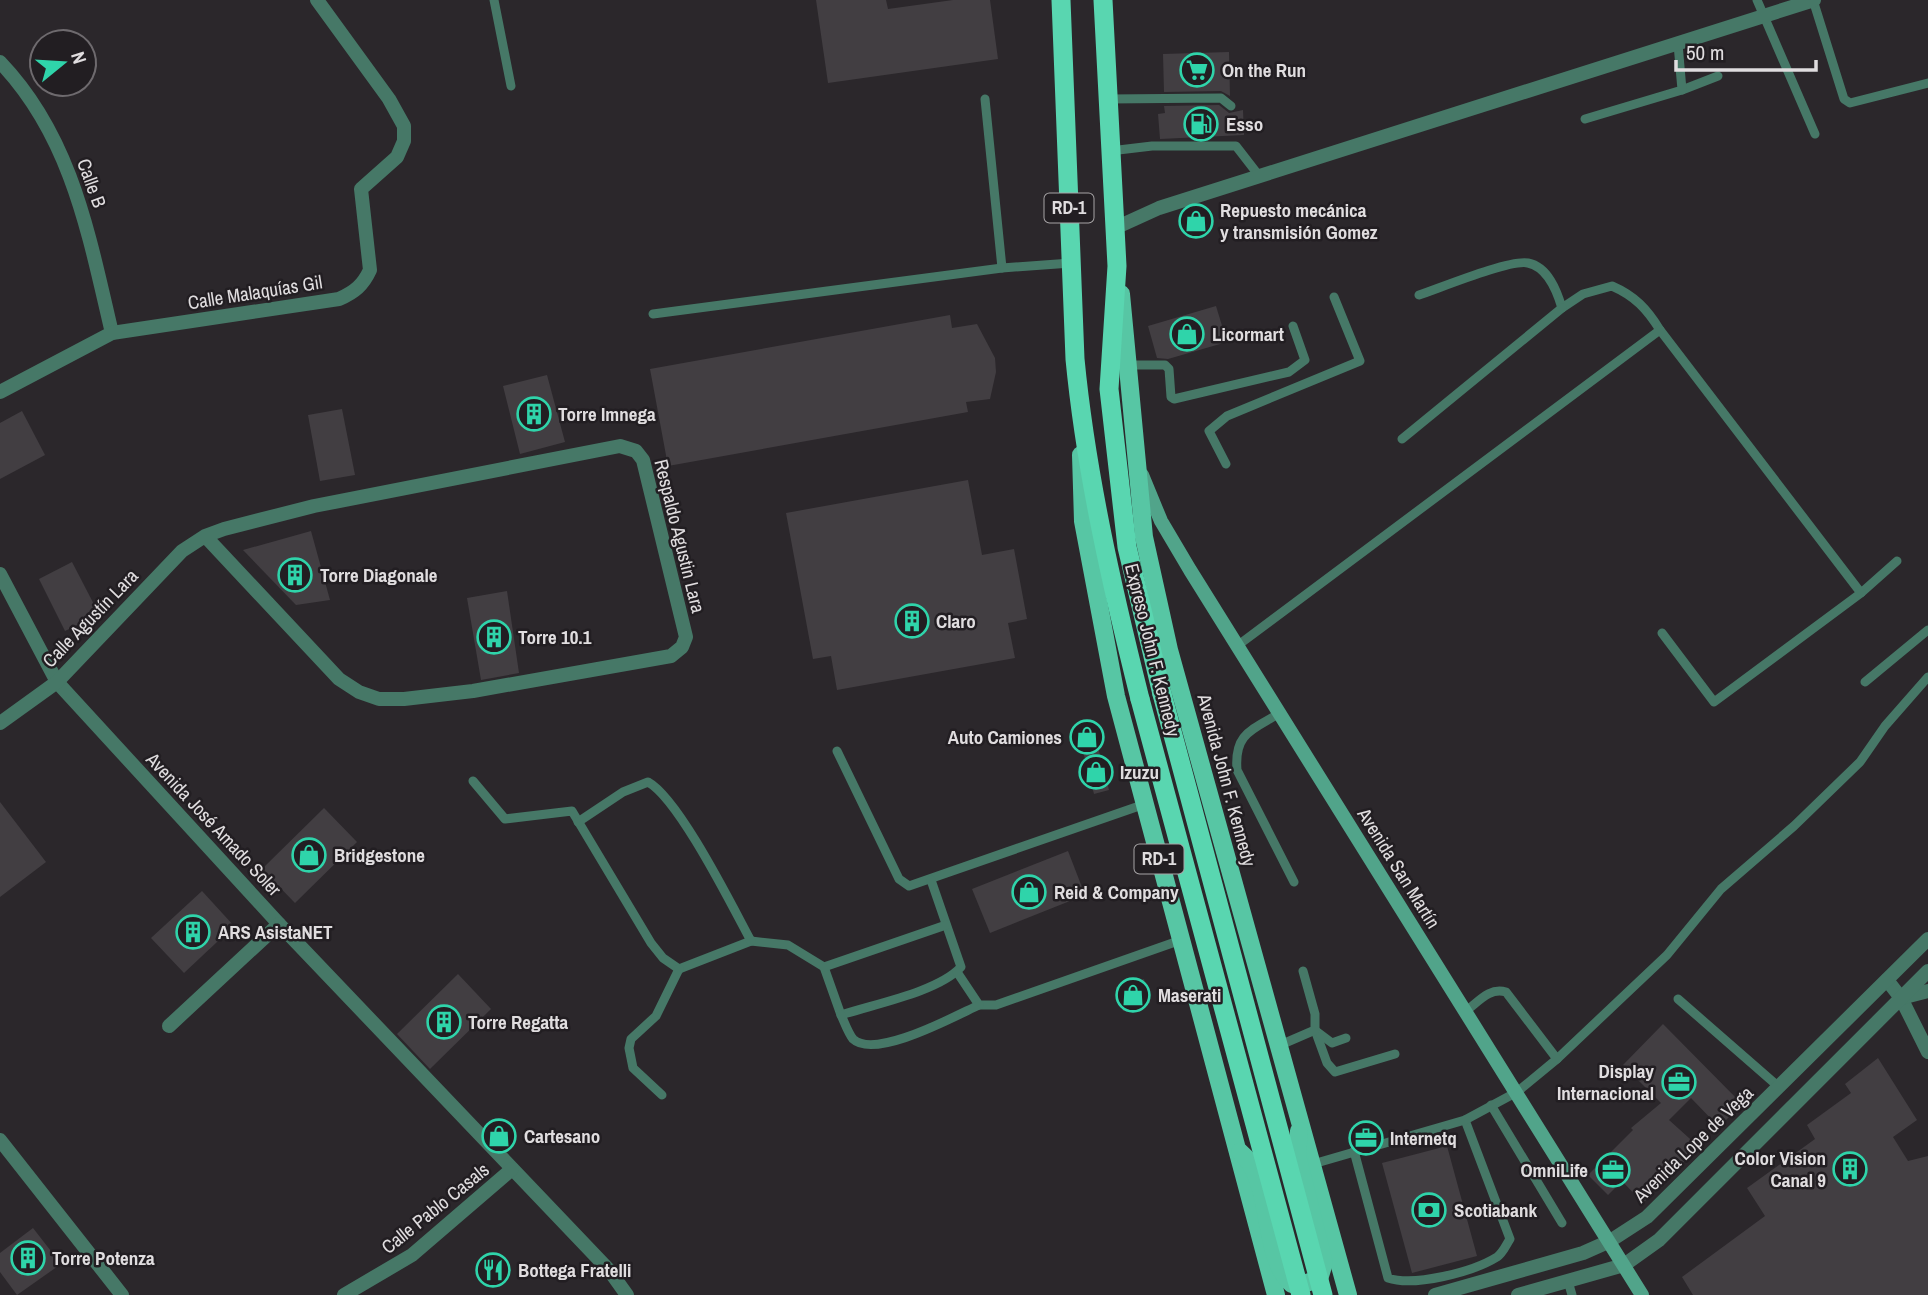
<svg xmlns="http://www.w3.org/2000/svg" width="1928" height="1295" viewBox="0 0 1928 1295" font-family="'Archivo Narrow',sans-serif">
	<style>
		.building { fill: #423e42 }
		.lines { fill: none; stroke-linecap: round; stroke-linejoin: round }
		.service { stroke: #467867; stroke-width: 9 }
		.minor { stroke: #467867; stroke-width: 14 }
		.tertiary { stroke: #467867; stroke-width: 14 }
		.secondary { stroke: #51a48a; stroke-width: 14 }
		.primary { stroke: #57c6a4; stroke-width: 18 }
		.trunk { stroke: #59d6b0; stroke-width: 19 }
		.trunk-bridge { stroke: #59d6b0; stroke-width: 19 }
		.labels { text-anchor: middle; stroke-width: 5; stroke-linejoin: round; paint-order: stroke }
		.shield { fill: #221e22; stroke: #a7a4a6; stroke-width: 2 }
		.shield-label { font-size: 18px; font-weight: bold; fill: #e0dddf }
		.poi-label { font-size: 19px; font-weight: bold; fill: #e0dddf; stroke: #221e22; text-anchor: start }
		.street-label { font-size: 19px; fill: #e0dddf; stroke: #221e22 }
	</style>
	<rect width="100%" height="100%" fill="#2b272b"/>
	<g class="building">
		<path d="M816,0H886L888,9L953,0H990L998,59L828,83Z"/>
		<path d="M1229,52L1230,96L1221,91L1164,92L1163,54Z"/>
		<path d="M1219,105L1229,113L1243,110L1244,135L1160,139L1158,114L1165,113L1164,106Z"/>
		<path d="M1216,306L1227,342L1168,359L1157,358L1148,326Z"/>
		<path d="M950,315L952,328L977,324L995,358L996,372L990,399L966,402L968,412L668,466L650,369Z"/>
		<path d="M547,375L565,442L520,454L503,386Z"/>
		<path d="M342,409L355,475L320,481L308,415Z"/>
		<path d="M22,411L45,455L0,479V423Z"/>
		<path d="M968,480L982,555L1014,549L1027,619L1008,623L1015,658L837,690L831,656L813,659L786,513Z"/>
		<path d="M311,531L330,600L296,605L243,550Z"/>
		<path d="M72,562L99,614L65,631L39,579Z"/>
		<path d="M507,591L519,673L481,680L467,598Z"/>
		<path d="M1091,720L1109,790L1094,794L1076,724Z"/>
		<path d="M0,802L46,862L0,897Z"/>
		<path d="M324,808L357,842L295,903L262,869Z"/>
		<path d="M1068,851L1085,895L990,933L972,889Z"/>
		<path d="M202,891L234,926L184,973L151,938Z"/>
		<path d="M458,974L491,1009L430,1069L397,1034Z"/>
		<path d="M1144,979L1150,1003L1123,1011L1116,987Z"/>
		<path d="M1663,1024L1742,1104L1719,1127L1691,1098L1669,1120L1699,1147L1643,1203L1622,1181L1608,1195L1588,1175L1633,1130L1631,1128L1661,1103L1623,1065Z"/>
		<path d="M1878,1058L1917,1120L1893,1137L1908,1161L1928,1156V1295H1693L1682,1277L1765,1216L1747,1188L1815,1139L1807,1125L1851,1093L1845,1084Z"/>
		<path d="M1447,1146L1477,1256L1412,1273L1382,1163Z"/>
		<path d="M33,1228L61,1264L17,1295L0,1272V1253Z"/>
	</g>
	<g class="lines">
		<g class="service">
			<path d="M494,0L511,86"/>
			<path d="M1757,0L1815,134"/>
			<path d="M1813,0L1844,99L1850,103L1928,83"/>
			<path d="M1682,90L1718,76"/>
			<path d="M985,99L1002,268"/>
			<path d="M1109,99L1221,98L1231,106"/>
			<path d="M1585,119L1682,90L1678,44"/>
			<path d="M1110,151L1152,146H1236L1260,177"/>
			<path d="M1419,295C1440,288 1510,259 1528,263C1548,267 1557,291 1562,308L1583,294L1612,286C1635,296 1647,309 1660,330"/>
			<path d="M653,314L1002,268L1071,263"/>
			<path d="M1129,365H1165L1169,369L1171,397L1174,399L1289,372L1305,360L1293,326"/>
			<path d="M1402,439L1562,308"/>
			<path d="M1226,464L1209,431L1227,416L1360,361L1334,297"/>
			<path d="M1861,593L1897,561"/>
			<path d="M1237,646L1660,330L1861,593L1714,702L1662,633"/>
			<path d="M1865,682L1928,630"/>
			<path d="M1280,713C1252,730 1234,733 1237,770L1294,882"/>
			<path d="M837,751L899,879L909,886L1145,804"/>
			<path d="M473,781L505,819L572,811L651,943L663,958L679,969L751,941L788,945L824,967L841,1015C874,1004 938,992 961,967L931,880"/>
			<path d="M578,822L623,792L648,782C679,799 732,906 751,941"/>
			<path d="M824,967L946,925"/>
			<path d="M957,972L979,1005H996L1181,940"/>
			<path d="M1678,999L1779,1087"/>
			<path d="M841,1015C844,1021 848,1033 853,1039C875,1060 955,1016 979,1005"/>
			<path d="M1315,1030L1327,1063L1335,1072L1395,1054"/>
			<path d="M1316,1031L1332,1043L1346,1038"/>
			<path d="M1278,1046L1315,1030V1014L1303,971"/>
			<path d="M1557,1059L1667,955L1721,889L1794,826L1860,762L1885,726L1928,677"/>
			<path d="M662,1095L633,1068L629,1048L631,1039L656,1016L679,969"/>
			<path d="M1491,1105L1562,1223"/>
			<path d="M1354,1151L1388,1278C1414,1287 1473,1272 1497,1257C1503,1253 1506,1245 1510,1239L1465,1120"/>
			<path d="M1313,1164L1465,1120L1517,1092L1557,1059L1506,992C1490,987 1479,1001 1466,1011"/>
			<path d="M1568,1281L1572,1295"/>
		</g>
		<g class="minor">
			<path d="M0,62C72,137 89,236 112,333"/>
			<path d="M1115,228L1159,208L1814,0"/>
			<path d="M0,392L112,333L339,299C355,292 363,285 370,270L361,189L397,157L404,141V126L389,99L317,0"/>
			<path d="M0,574L57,682L279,924L609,1270L627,1295"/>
			<path d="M0,723L57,682L182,551L205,536L224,529L314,506L620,446L636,451L643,460L686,637L682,647L671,656L473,691L404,699H379L359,692L339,679L205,536"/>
			<path d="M1887,980L1901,998L1928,1052"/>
			<path d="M1901,998L1928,991"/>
			<path d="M169,1026L279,924"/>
			<path d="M0,1140L122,1295"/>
			<path d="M344,1295L412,1255L512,1169"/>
		</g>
		<g class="tertiary">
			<path d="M1435,1295L1583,1253L1610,1241L1647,1217L1928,939"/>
			<path d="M1518,1295L1624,1265L1659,1240L1928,971"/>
		</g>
		<path class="secondary" d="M1142,475L1161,521L1190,570L1642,1295"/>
		<g class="primary">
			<path d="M1121,294L1144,537L1169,650L1348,1295"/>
			<path d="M1081,455L1083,521L1116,696L1276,1295"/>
			<path d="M1240,1152C1274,1179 1261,1258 1292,1284L1300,1285L1319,1279L1324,1263L1297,1155L1299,1131"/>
		</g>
		<g class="trunk">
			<path d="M1061,0L1075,359C1086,473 1112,587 1140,699"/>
			<path d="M1103,0L1117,266L1109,389L1127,547L1162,694"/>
		</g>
		<g class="trunk-bridge">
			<path d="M1162,694L1323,1295"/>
			<path d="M1140,699L1301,1295"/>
		</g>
	</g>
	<defs>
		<symbol id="supermarket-ring" viewBox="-11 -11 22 22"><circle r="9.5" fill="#221e22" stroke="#2fd4aa" stroke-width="1.5"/><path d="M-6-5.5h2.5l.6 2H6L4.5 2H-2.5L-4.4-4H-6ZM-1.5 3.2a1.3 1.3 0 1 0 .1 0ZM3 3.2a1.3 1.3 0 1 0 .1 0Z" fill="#2fd4aa"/></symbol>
		<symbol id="fuel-ring" viewBox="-11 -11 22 22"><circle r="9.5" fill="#221e22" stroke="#2fd4aa" stroke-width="1.5"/><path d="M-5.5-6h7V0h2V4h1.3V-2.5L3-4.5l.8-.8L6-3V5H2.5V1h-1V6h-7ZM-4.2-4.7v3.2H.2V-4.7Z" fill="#2fd4aa"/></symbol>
		<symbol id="shop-ring" viewBox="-11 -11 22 22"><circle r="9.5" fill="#221e22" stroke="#2fd4aa" stroke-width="1.5"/><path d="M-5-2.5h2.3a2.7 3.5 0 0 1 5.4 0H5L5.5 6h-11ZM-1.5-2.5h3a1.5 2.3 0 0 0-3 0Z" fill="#2fd4aa"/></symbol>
		<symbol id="building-ring" viewBox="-11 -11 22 22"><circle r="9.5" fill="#221e22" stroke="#2fd4aa" stroke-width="1.5"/><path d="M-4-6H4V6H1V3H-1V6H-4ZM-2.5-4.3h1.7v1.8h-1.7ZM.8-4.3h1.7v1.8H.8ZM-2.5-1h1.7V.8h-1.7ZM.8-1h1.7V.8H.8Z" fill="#2fd4aa"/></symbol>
		<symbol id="office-ring" viewBox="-11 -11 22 22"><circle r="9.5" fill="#221e22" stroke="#2fd4aa" stroke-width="1.5"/><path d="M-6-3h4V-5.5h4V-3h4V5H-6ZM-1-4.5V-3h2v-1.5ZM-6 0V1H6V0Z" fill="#2fd4aa"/></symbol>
		<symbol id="bank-ring" viewBox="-11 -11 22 22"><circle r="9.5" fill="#221e22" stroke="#2fd4aa" stroke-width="1.5"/><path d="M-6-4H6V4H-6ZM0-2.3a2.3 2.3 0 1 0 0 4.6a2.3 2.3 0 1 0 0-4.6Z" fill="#2fd4aa"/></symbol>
		<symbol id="restaurant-ring" viewBox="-11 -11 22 22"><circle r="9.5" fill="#221e22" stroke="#2fd4aa" stroke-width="1.5"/><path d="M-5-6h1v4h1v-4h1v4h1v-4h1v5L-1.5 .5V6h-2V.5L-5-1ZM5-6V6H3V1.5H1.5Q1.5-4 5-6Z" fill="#2fd4aa"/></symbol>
	</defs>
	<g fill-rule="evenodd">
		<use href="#supermarket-ring" x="1178" y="51" width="38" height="38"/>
		<use href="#fuel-ring" x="1182" y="105" width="38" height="38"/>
		<use href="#shop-ring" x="1177" y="202" width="38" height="38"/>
		<use href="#shop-ring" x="1168" y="315" width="38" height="38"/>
		<use href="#building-ring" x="515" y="395" width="38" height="38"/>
		<use href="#building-ring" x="276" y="556" width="38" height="38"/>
		<use href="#building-ring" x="893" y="602" width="38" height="38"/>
		<use href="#building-ring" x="475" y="618" width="38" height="38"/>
		<use href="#shop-ring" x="1068" y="718" width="38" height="38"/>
		<use href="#shop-ring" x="1077" y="753" width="38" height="38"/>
		<use href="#shop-ring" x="290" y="836" width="38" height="38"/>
		<use href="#shop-ring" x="1010" y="873" width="38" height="38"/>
		<use href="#building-ring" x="174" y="913" width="38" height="38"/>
		<use href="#shop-ring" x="1114" y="976" width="38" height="38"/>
		<use href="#building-ring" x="425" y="1003" width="38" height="38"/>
		<use href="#office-ring" x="1660" y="1063" width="38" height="38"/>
		<use href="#shop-ring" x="480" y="1117" width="38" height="38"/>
		<use href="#office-ring" x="1347" y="1119" width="38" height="38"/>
		<use href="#building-ring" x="1831" y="1150" width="38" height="38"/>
		<use href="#office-ring" x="1594" y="1151" width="38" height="38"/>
		<use href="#bank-ring" x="1410" y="1191" width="38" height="38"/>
		<use href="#building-ring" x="9" y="1239" width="38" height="38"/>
		<use href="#restaurant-ring" x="474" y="1251" width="38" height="38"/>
	</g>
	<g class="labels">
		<g class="shield">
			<rect x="1044.5" y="193.5" width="49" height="29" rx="5"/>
			<rect x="1134.5" y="844.5" width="49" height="29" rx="5"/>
		</g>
		<g class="shield-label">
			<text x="1069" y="214">RD-1</text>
			<text x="1159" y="865">RD-1</text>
		</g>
		<g class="poi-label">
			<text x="1222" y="77">On the Run</text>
			<text x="1226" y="131">Esso</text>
			<text x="1220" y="217">Repuesto mecánica<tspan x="1220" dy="22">y transmisión Gomez</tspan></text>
			<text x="1212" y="341">Licormart</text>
			<text x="558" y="421">Torre Imnega</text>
			<text x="320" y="582">Torre Diagonale</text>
			<text x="936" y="628">Claro</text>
			<text x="518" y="644">Torre 10.1</text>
			<text x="1062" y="744" text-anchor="end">Auto Camiones</text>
			<text x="1120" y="779">Izuzu</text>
			<text x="334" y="862">Bridgestone</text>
			<text x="1054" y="899">Reid &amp; Company</text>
			<text x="218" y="939">ARS AsistaNET</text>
			<text x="1158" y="1002">Maserati</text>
			<text x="468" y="1029">Torre Regatta</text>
			<text x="1654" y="1078" text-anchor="end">Display<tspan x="1654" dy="22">Internacional</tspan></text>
			<text x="524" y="1143">Cartesano</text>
			<text x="1390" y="1145">Internetq</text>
			<text x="1826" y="1165" text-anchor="end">Color Vision<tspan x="1826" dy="22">Canal 9</tspan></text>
			<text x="1588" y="1177" text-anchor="end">OmniLife</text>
			<text x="1454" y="1217">Scotiabank</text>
			<text x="52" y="1265">Torre Potenza</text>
			<text x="518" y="1277">Bottega Fratelli</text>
		</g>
		<g class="street-label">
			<text transform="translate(92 183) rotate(70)" y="7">Calle B</text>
			<text transform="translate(255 292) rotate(-9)" y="7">Calle Malaquías Gil</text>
			<text transform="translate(680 536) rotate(76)" y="7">Respaldo Agustin Lara</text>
			<text transform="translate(90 618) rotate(-46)" y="7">Calle Agustín Lara</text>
			<text transform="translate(1153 650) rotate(76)" y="7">Expreso John F. Kennedy</text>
			<text transform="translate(1227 780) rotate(75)" y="7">Avenida John F. Kennedy</text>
			<text transform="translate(214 824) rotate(47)" y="7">Avenida José Amado Soler</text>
			<text transform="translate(1399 868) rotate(58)" y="7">Avenida San Martín</text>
			<text transform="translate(1693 1144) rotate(-44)" y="7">Avenida Lope de Vega</text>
			<text transform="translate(435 1208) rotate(-39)" y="7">Calle Pablo Casals</text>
		</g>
	</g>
	<g transform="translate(63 63) rotate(72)"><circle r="33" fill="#221e22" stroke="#6e6a6e" stroke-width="2"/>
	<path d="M0-5L12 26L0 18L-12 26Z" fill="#2fd4aa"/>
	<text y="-10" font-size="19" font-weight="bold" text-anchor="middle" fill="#e0dddf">N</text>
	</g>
	<path d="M1676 60v10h140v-10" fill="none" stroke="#e0dddf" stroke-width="3.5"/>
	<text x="1686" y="60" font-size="21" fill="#e0dddf" stroke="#221e22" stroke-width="5" paint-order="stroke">50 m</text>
</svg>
